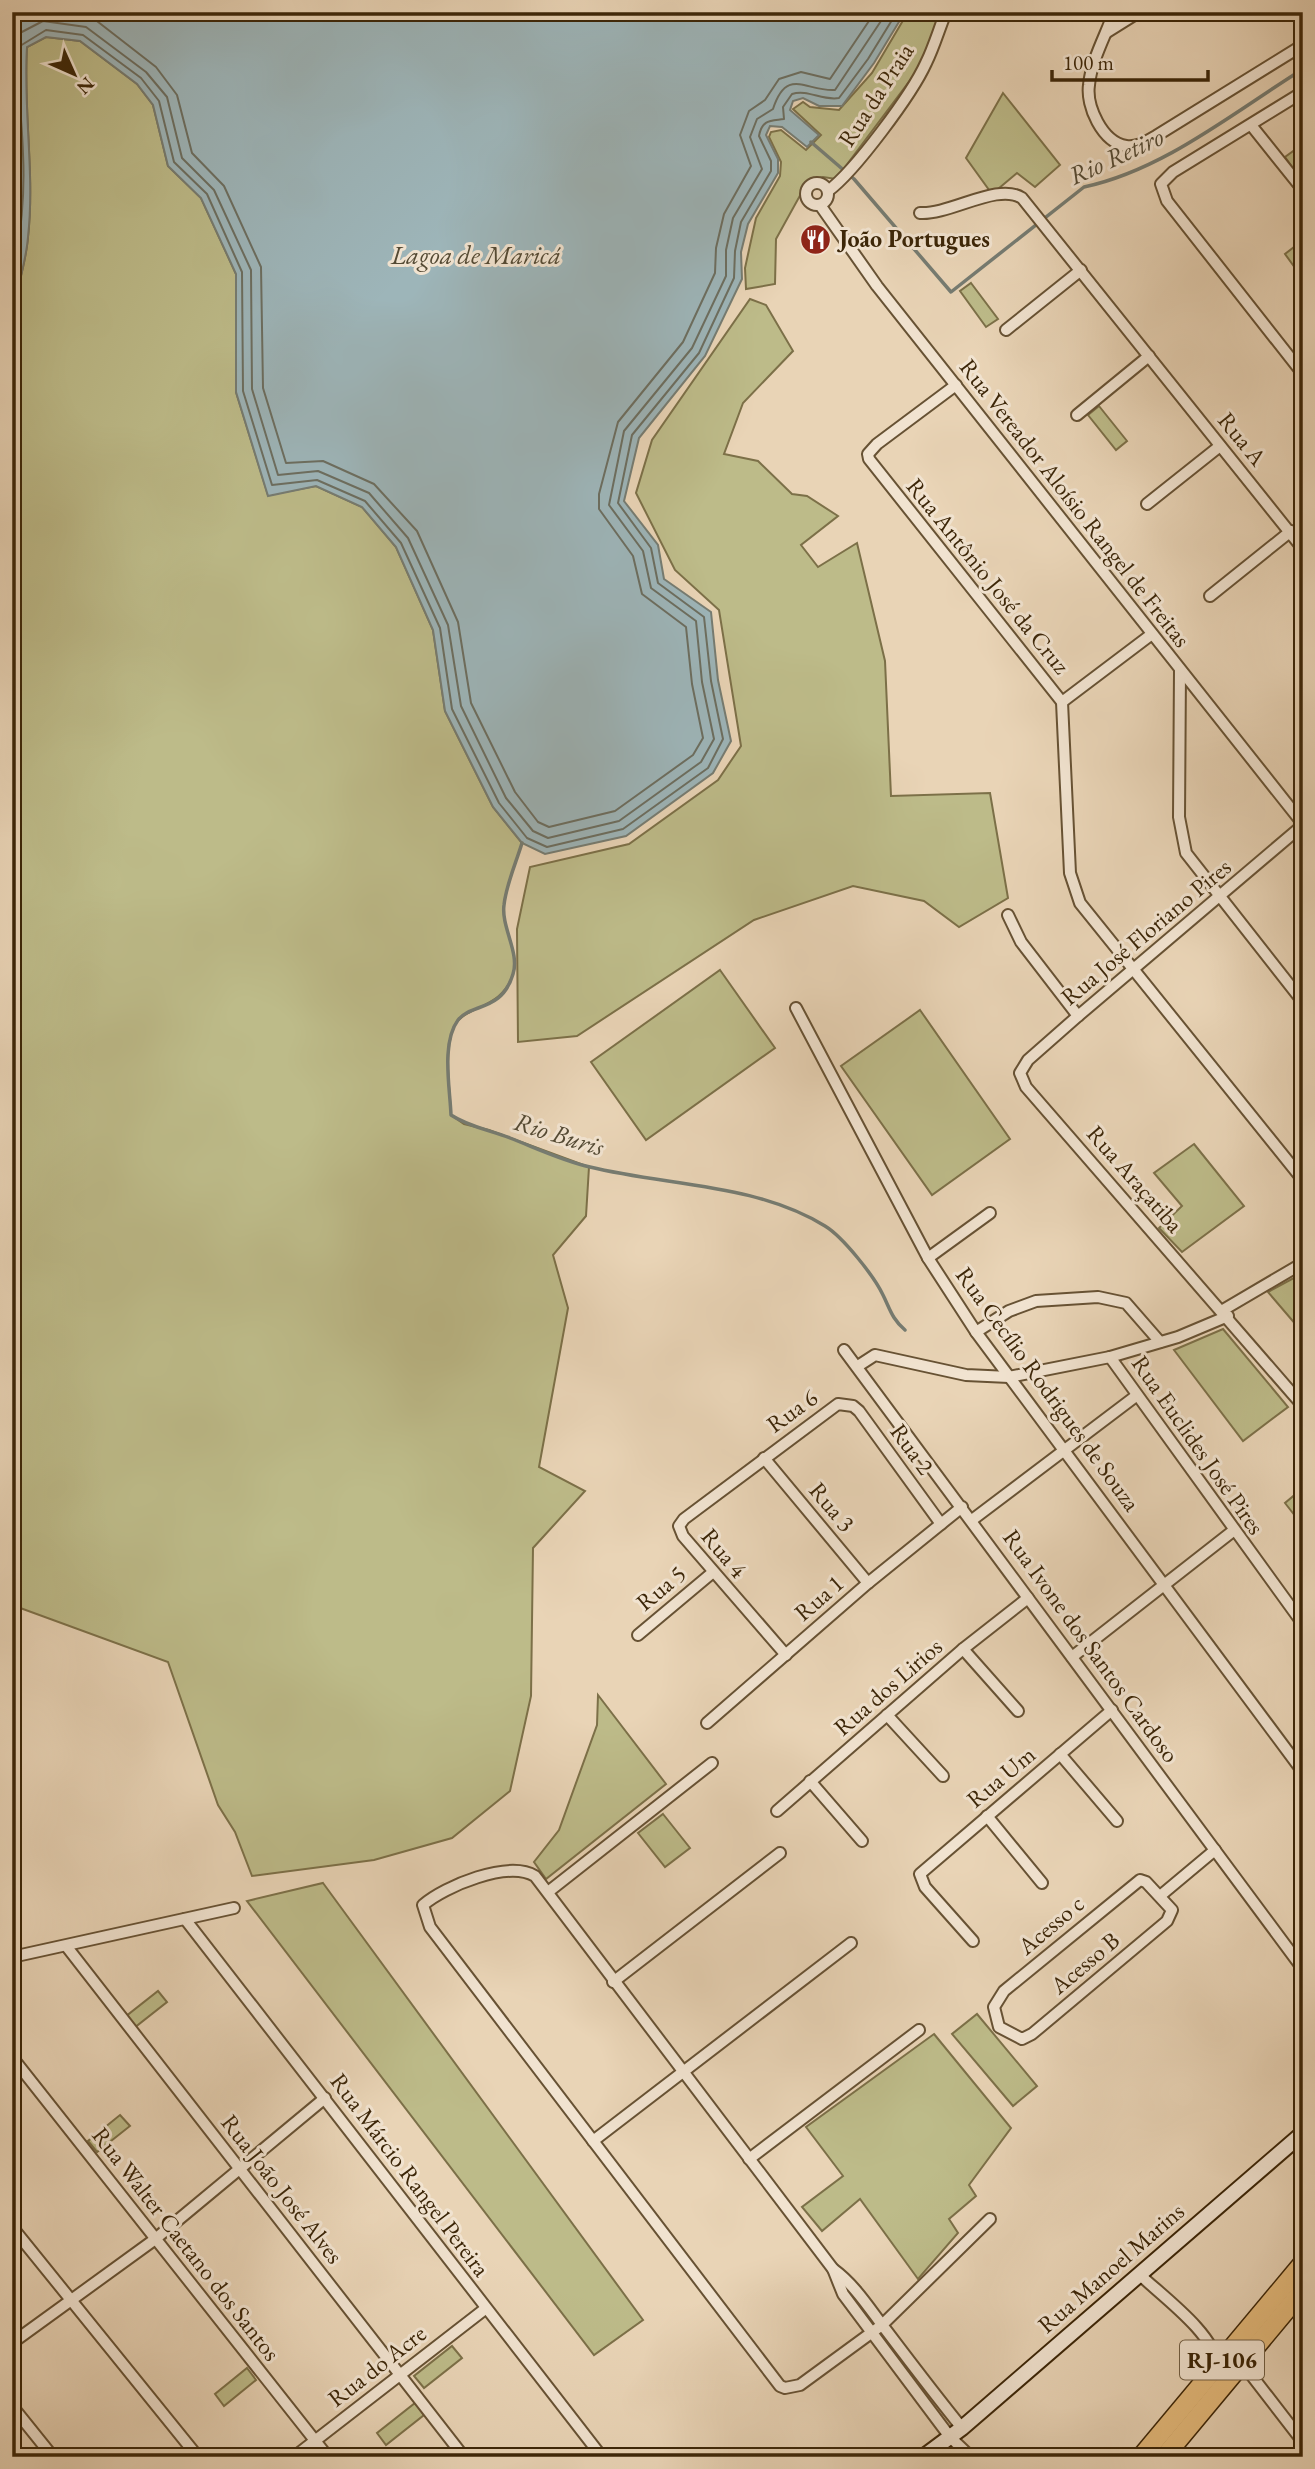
<svg xmlns="http://www.w3.org/2000/svg" width="1315" height="2469" viewBox="0 0 1315 2469" font-family="'EB Garamond',serif">
	<style>
		.green { fill: #bdbb89; stroke: #7c7048; stroke-width: 2 }
		.water { fill: #9db5b9; stroke: #767c72; stroke-width: 2 }
		.lines { fill: none; stroke-linecap: round; stroke-linejoin: round }
		.shore { stroke: #6c6e60; stroke-width: 2 }
		.stream { stroke: #767c72; stroke-width: 3.5 }
		.minor-casing { stroke: #675234; stroke-width: 14 }
		.secondary-casing { stroke: #3c2608; stroke-width: 18 }
		.trunk-casing { stroke: #3c2608; stroke-width: 21 }
		.minor { stroke: #f1e3d0; stroke-width: 10 }
		.secondary { stroke: #f1e3d0; stroke-width: 14 }
		.trunk { stroke: #e4ba7b; stroke-width: 18 }
		.labels { text-anchor: middle; stroke-width: 6; stroke-linejoin: round; paint-order: stroke }
		.shield { fill: #f1e3d0; stroke: #725f44; stroke-width: 2 }
		.shield-label { font-size: 23px; font-weight: bold; fill: #3c2608 }
		.street-label { font-size: 24px; fill: #3c2608; stroke: #f1e3d0 }
		.poi-label { font-size: 24px; font-weight: bold; fill: #3c2608; stroke: #f1e3d0; text-anchor: start }
		.water-label { font-size: 26px; font-style: italic; fill: #544a34; stroke: #f1e3d0 }
	</style>
	<rect width="100%" height="100%" fill="#e9d4b6"/>
	<filter id="stains"><feTurbulence type="fractalNoise" baseFrequency=".00286" numOctaves="4"/><feColorMatrix values="0 0 0 0 .2 0 0 0 0 .09 0 0 0 0 .02 0 0 0 .5 -.17"/></filter>
	<radialGradient id="worn" r=".72"><stop offset=".6" stop-color="#630" stop-opacity="0"/><stop offset="1" stop-color="#630" stop-opacity=".3"/></radialGradient>
	<g class="green">
		<path d="M908,12H941L923,63L836,179L823,177L808,181L776,239L775,284L746,289L745,268L756,218L780,176L781,162L769,137L771,132L781,130L806,150L821,135L793,109L803,102L810,107L839,110L872,73Z"/>
		<path d="M46,37L80,41L137,84L153,105L168,166L201,198L236,274V392L268,495L316,486L362,507L396,547L433,630L445,711L493,807L522,843C516,863 506,885 504,905C501,927 520,953 513,974C502,1011 461,1005 453,1029C444,1055 450,1088 451,1115L464,1124L489,1130L589,1167L586,1216L553,1255L568,1308L539,1467L585,1491L533,1548L531,1696L510,1791L452,1838L374,1860L252,1876L235,1832L218,1805L168,1662L12,1605V311C18,287 26,262 28,237C35,174 23,110 27,47Z"/>
		<path d="M1003,93L1060,165L1035,187L1017,173L992,194L966,158Z"/>
		<path d="M1303,144V182L1285,157Z"/>
		<path d="M1303,240V279L1285,254Z"/>
		<path d="M971,283L998,319L986,327L960,291Z"/>
		<path d="M750,299L766,305L793,351L743,403L724,454L758,461L792,494L807,496L838,516L801,545L818,567L857,543L885,661L891,796L990,793L1008,898L959,927L924,901L853,886L754,920L577,1036L518,1042L517,929L530,867L629,844L718,780L741,746L719,610L675,570L636,493L652,440Z"/>
		<path d="M1099,406L1127,441L1116,450L1088,415Z"/>
		<path d="M720,970L775,1048L646,1140L591,1062Z"/>
		<path d="M920,1010L1010,1139L932,1195L841,1066Z"/>
		<path d="M1194,1144L1244,1206L1182,1252L1159,1228L1182,1206L1154,1173Z"/>
		<path d="M1303,1273V1333L1268,1292Z"/>
		<path d="M1223,1329L1288,1407L1243,1441L1174,1350Z"/>
		<path d="M1303,1488V1526L1285,1503Z"/>
		<path d="M598,1695L666,1784L546,1879L534,1862L559,1830L597,1725Z"/>
		<path d="M663,1814L690,1848L665,1867L638,1833Z"/>
		<path d="M323,1883L643,2320L594,2355L247,1901Z"/>
		<path d="M158,1991L167,2002L134,2028L125,2017Z"/>
		<path d="M977,2014L1037,2086L1013,2106L952,2034Z"/>
		<path d="M934,2034L1011,2128L969,2185L976,2196L949,2219L958,2233L918,2279L860,2199L822,2231L802,2207L843,2176L806,2127Z"/>
		<path d="M120,2115L130,2126L97,2152L88,2141Z"/>
		<path d="M452,2346L462,2358L424,2388L414,2376Z"/>
		<path d="M247,2368L256,2380L224,2406L215,2394Z"/>
		<path d="M415,2403L424,2415L386,2445L377,2433Z"/>
	</g>
	<path class="water" d="M12,12H905L874,63L842,106H819L803,98L793,101L790,110L819,135L807,147L782,127L770,126L766,135L778,159V173L748,224L741,252L742,279L705,356L639,438L624,501L658,545L664,579L711,612L718,680L731,741L713,773L626,836L545,854L522,843L493,807L445,711L433,630L396,547L362,507L316,486L268,496L236,392V274L201,198L168,166L153,105L137,84L80,41L46,37L27,47C23,110 35,174 28,237C26,262 18,287 12,311Z"/>
	<g class="lines">
		<g class="shore">
			<path d="M62,12L93,18L156,67L177,95L192,153L224,186L261,267L263,388L286,463L323,461L374,484L417,531L458,622L471,703L515,792L538,822L549,827L615,811L693,755L703,738L692,684L686,627L642,594L633,556L599,509V494L618,422L683,342L715,273L716,248L724,214L751,166L740,135L749,111L765,100L779,79L801,72L830,79L875,12"/>
			<path d="M12,43L18,34L43,21L86,27L146,72L167,97L182,158L214,190L251,270L252,389L278,475L318,471L369,493L408,538L448,625L461,706L506,798L533,831L548,838L619,821L701,762L714,739L702,682L696,621L651,588L643,551L609,505L624,431L692,348L726,276V250L733,218L762,169L750,137L757,119L773,109C787,66 806,92 835,90L887,12"/>
			<path d="M12,128V237"/>
			<path d="M12,278C21,237 25,196 23,154C22,117 16,83 20,46L46,30L83,35L141,78L159,101L174,162L207,194L242,272L243,391L272,485L317,480L365,501L401,543L440,628L452,709L499,803L527,838L547,847L623,829L708,768L723,739L711,681L704,617L658,583L651,548L618,503L632,435L699,353L734,278L735,251L741,222L771,171V161L759,136C762,119 771,121 784,119L783,107L792,94C808,89 822,101 839,98L868,59L897,12"/>
		</g>
		<g class="stream">
			<path d="M811,142L854,179L951,292L1084,187C1164,170 1234,112 1303,69"/>
			<path d="M522,843C516,863 506,885 504,905C501,927 520,953 513,974C502,1012 471,1003 458,1020C441,1043 450,1088 451,1115C469,1127 490,1130 510,1138C536,1148 563,1161 590,1167C667,1186 755,1183 825,1226C843,1237 874,1276 883,1295C890,1309 892,1319 905,1330"/>
		</g>
		<defs>
			<g id="minor">
				<path d="M1114,12C1106,35 1091,61 1089,85C1086,106 1102,142 1126,146C1137,148 1147,141 1156,136L1303,45"/>
				<path d="M1107,32L1139,12"/>
				<path d="M1303,92L1173,172L1161,184L1167,201L1303,374"/>
				<path d="M1251,125L1303,190"/>
				<circle cx="817" cy="194" r="11"/>
				<path d="M828,191C855,171 912,94 926,63C934,47 939,29 946,12"/>
				<path d="M820,205L877,286L1303,824"/>
				<path d="M920,213C950,215 998,182 1022,198L1303,549"/>
				<path d="M1006,330L1081,270"/>
				<path d="M956,385L877,444L868,454L869,459L1062,702L1070,873L1080,903L1303,1180"/>
				<path d="M1077,415L1149,356"/>
				<path d="M1147,504L1220,446"/>
				<path d="M1210,596L1291,531"/>
				<path d="M1303,604L1300,625L1303,657"/>
				<path d="M1180,670L1179,817L1186,853L1303,1002"/>
				<path d="M1062,702L1152,634"/>
				<path d="M1303,825L1078,1016L1028,1060L1020,1073L1026,1087L1303,1406"/>
				<path d="M1008,915L1021,942L1078,1016"/>
				<path d="M796,1008L928,1258L976,1332L1303,1772"/>
				<path d="M928,1258L990,1213"/>
				<path d="M1223,1310L1303,1263"/>
				<path d="M976,1332L1009,1311L1036,1301L1098,1297L1126,1303L1160,1342"/>
				<path d="M844,1350L1303,1969"/>
				<path d="M1110,1357L1303,1624"/>
				<path d="M858,1366L875,1355L966,1375L1009,1377L1110,1357L1178,1337L1228,1316"/>
				<path d="M764,1458L868,1583"/>
				<path d="M972,1520L1136,1396"/>
				<path d="M638,1635L712,1573"/>
				<path d="M963,1649L1018,1711"/>
				<path d="M786,1655L683,1536L679,1526L684,1519L838,1404L853,1406L859,1411L941,1524"/>
				<path d="M1072,1657L1233,1531"/>
				<path d="M887,1715L943,1776"/>
				<path d="M707,1723L868,1583L962,1507"/>
				<path d="M1060,1754L1117,1821"/>
				<path d="M810,1781L862,1841"/>
				<path d="M777,1811L963,1649L1028,1598"/>
				<path d="M987,1816L1042,1883"/>
				<path d="M1140,1880L1146,1882L1172,1910L1167,1921L1032,2034L1022,2039L999,2027L994,2007L1004,1991Z"/>
				<path d="M548,1892L712,1763"/>
				<path d="M1160,1896L1215,1850"/>
				<path d="M185,1919L602,2457"/>
				<path d="M973,1941L925,1887L920,1874L1112,1710"/>
				<path d="M67,1947L464,2457"/>
				<path d="M12,1957L234,1908"/>
				<path d="M613,1982L780,1853"/>
				<path d="M12,2057L328,2457"/>
				<path d="M593,2141L851,1943"/>
				<path d="M749,2159L919,2030"/>
				<path d="M12,2227L198,2457"/>
				<path d="M833,2269L843,2294L950,2437L971,2457"/>
				<path d="M1139,2274C1162,2296 1215,2334 1217,2365"/>
				<path d="M12,2343L154,2240L325,2098"/>
				<path d="M1242,2363L1303,2442"/>
				<path d="M12,2406L53,2457"/>
				<path d="M962,2428C936,2396 911,2363 886,2330C869,2308 855,2285 833,2269L535,1876C508,1860 445,1886 423,1905L430,1927L780,2386L785,2388L800,2385L882,2325L990,2219"/>
				<path d="M294,2457L485,2309"/>
			</g>
			<path id="secondary" d="M923,2457L962,2428L1303,2133"/>
			<g id="trunk">
				<path d="M1141,2457L1303,2263"/>
				<path d="M1164,2457L1303,2290"/>
			</g>
		</defs>
		<use href="#minor" class="minor-casing"/>
		<use href="#secondary" class="secondary-casing"/>
		<use href="#trunk" class="trunk-casing"/>
		<use href="#minor" class="minor"/>
		<use href="#secondary" class="secondary"/>
		<use href="#trunk" class="trunk"/>
	</g>
	<defs>
		<symbol id="restaurant-disc" viewBox="-11 -11 22 22"><circle r="9.5" fill="#8f2418" stroke="#f1e3d0"/><path d="M-5-6h1v4h1v-4h1v4h1v-4h1v5L-1.5 .5V6h-2V.5L-5-1ZM5-6V6H3V1.5H1.5Q1.5-4 5-6Z" fill="#fff"/></symbol>
	</defs>
	<g fill-rule="evenodd">
		<use href="#restaurant-disc" x="798" y="222" width="35" height="35"/>
	</g>
	<g class="labels">
		<rect class="shield" x="1180" y="2340.5" width="84" height="39" rx="5"/>
		<g class="shield-label">
			<text x="1222" y="2368">RJ-106</text>
		</g>
		<g class="street-label">
			<text transform="translate(876 95) rotate(-57)" y="8">Rua da Praia</text>
			<text transform="translate(1242 439) rotate(51)" y="8">Rua A</text>
			<text transform="translate(1075 503) rotate(52)" y="8">Rua Vereador Aloísio Rangel de Freitas</text>
			<text transform="translate(988 576) rotate(51)" y="8">Rua Antônio José da Cruz</text>
			<text transform="translate(1146 932) rotate(-40)" y="8">Rua José Floriano Pires</text>
			<text transform="translate(1135 1179) rotate(49)" y="8">Rua Araçatiba</text>
			<text transform="translate(1048 1389) rotate(54)" y="8">Rua Cecílio Rodrigues de Souza</text>
			<text transform="translate(792 1411) rotate(-36)" y="8">Rua 6</text>
			<text transform="translate(1198 1445) rotate(55)" y="8">Rua Euclides José Pires</text>
			<text transform="translate(912 1449) rotate(54)" y="8">Rua 2</text>
			<text transform="translate(832 1507) rotate(50)" y="8">Rua 3</text>
			<text transform="translate(724 1553) rotate(50)" y="8">Rua 4</text>
			<text transform="translate(661 1588) rotate(-40)" y="8">Rua 5</text>
			<text transform="translate(819 1598) rotate(-41)" y="8">Rua 1</text>
			<text transform="translate(1091 1646) rotate(54)" y="8">Rua Ivone dos Santos Cardoso</text>
			<text transform="translate(888 1687) rotate(-41)" y="8">Rua dos Lirios</text>
			<text transform="translate(1001 1777) rotate(-40)" y="8">Rua Um</text>
			<text transform="translate(1051 1925) rotate(-40)" y="8">Acesso c</text>
			<text transform="translate(1085 1963) rotate(-40)" y="8">Acesso B</text>
			<text transform="translate(410 2175) rotate(53)" y="8">Rua Márcio Rangel Pereira</text>
			<text transform="translate(282 2189) rotate(52)" y="8">Rua João José Alves</text>
			<text transform="translate(186 2244) rotate(52)" y="8">Rua Walter Caetano dos Santos</text>
			<text transform="translate(1111 2268) rotate(-41)" y="8">Rua Manoel Marins</text>
			<text transform="translate(377 2366) rotate(-38)" y="8">Rua do Acre</text>
		</g>
		<g class="poi-label">
			<text x="839" y="247">João Portugues</text>
		</g>
		<g class="water-label">
			<text transform="translate(1116 156) rotate(-25)" y="9">Rio Retiro</text>
			<text x="476" y="264">Lagoa de Maricá</text>
			<text transform="translate(559 1134) rotate(17)" y="9">Rio Buris</text>
		</g>
	</g>
	<rect width="1315" height="2469" fill="none" stroke="#e9d4b6" stroke-width="42"/>
	<rect x="14" y="14" width="1287" height="2441" fill="none" stroke="#3c2608" stroke-width="3.5"/>
	<rect x="21" y="21" width="1273" height="2427" fill="none" stroke="#3c2608" stroke-width="2"/>
	<g transform="translate(74 74) rotate(135)" stroke="#f1e3d0" stroke-width="5" paint-order="stroke">
	<path d="M0-5L12 26L0 18L-12 26Z" fill="#3c2608"/>
	<text y="-10" font-size="19" font-weight="bold" text-anchor="middle" fill="#3c2608">N</text>
	</g>
	<path d="M1052 70v10h156v-10" fill="none" stroke="#3c2608" stroke-width="3.5"/>
	<text x="1063" y="70" font-size="21" fill="#3c2608" stroke="#f1e3d0" stroke-width="5" paint-order="stroke">100 m</text>
	<rect width="100%" height="100%" filter="url(#stains)"/>
	<rect width="100%" height="100%" fill="url(#worn)"/>
</svg>
